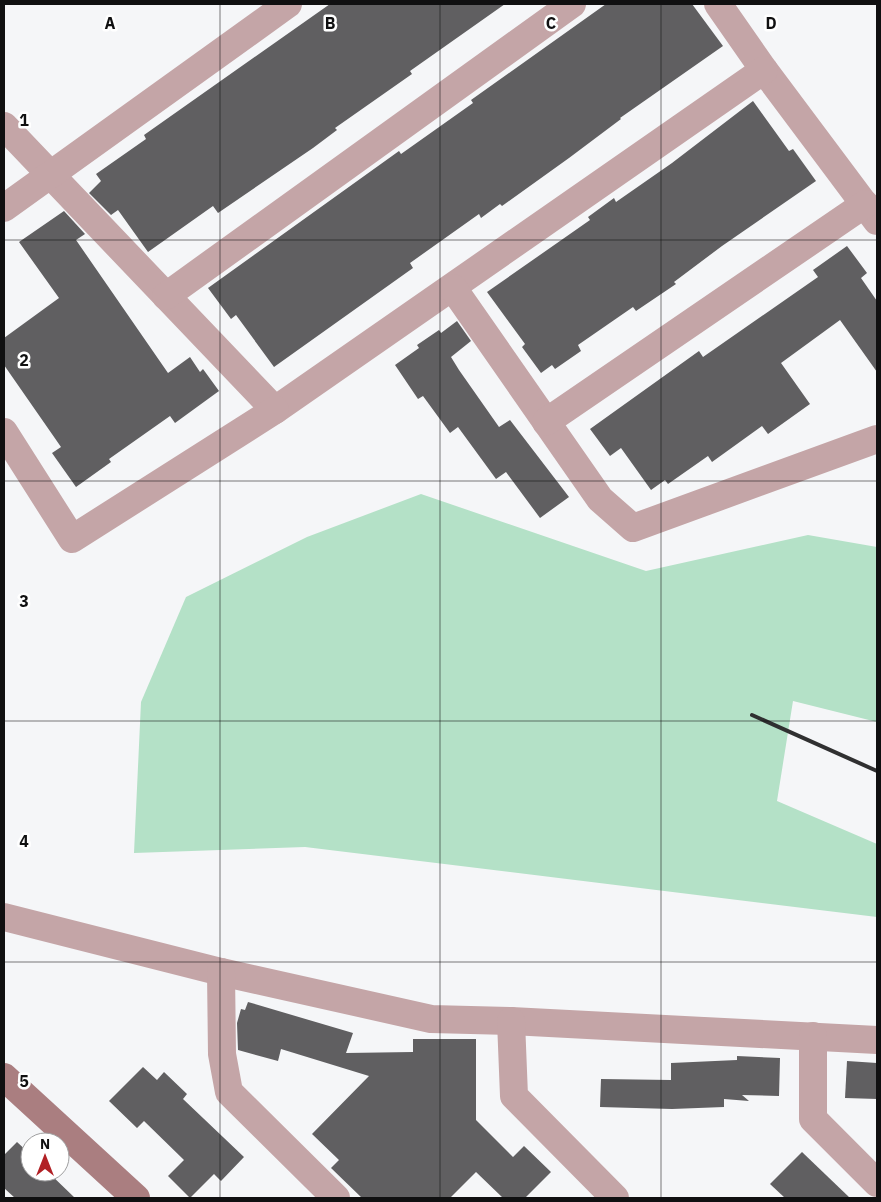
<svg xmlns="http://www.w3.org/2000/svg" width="881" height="1202" viewBox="0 0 881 1202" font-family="'IBM Plex Sans',sans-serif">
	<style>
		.green { fill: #b4e1c7 }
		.building { fill: #605f61 }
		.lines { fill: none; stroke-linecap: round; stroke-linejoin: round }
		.street { stroke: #c4a5a7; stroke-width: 28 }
		.secondary { stroke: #aa7e80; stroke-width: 28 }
		.rail { stroke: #303031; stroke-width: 4 }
		.grid { fill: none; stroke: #101011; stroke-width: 1; stroke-opacity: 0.55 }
		.grid-label { font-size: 16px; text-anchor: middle; font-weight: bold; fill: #101011; stroke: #fff; stroke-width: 5; stroke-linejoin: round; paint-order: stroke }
	</style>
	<rect width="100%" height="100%" fill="#f5f6f8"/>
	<path class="green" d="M421,494L646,571L808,535L877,547V722L793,701L777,801L877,844V917L305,847L134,853L141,702L186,597L307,537Z"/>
	<g class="building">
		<path d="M330,4H505L410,71L412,74L335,128L337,130L313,148L218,213L213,206L148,252L118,210L111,215L89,193L101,181L96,174L146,139L144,135Z"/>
		<path d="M606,4H692L723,46L620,118L621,119L569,158L502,206L500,204L481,218L479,214L410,263L413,268L274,367L236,315L231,319L208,288L399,151L401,154L473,103L471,100Z"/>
		<path d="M753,101L789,151L793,149L816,181L722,246L674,282L676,284L636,311L633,307L578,345L581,351L555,369L552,365L541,373L522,347L525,344L487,292L590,220L588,217L614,198L616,202L672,163Z"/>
		<path d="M64,211L85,234L76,240L168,373L190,357L200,372L203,369L219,391L175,423L170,416L109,459L111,462L76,487L52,453L61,447L4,365V338L59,298L19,242Z"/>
		<path d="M847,246L867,273L861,278L877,301V372L840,320L781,363L810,404L768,434L762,426L712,462L708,456L668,484L665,480L651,490L621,448L610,456L590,429L699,351L703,357L818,277L813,270Z"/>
		<path d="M457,321L471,341L451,357L459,370L499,427L510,420L569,497L540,518L506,472L496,479L458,427L450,433L423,396L418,399L395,365L419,348L417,345L439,330L441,333Z"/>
		<path d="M248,1002L353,1033L346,1053L413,1052V1039H476V1120L513,1157L524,1146L551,1172L525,1198H503L476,1172L450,1198H362L331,1168L339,1160L312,1134L369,1076L281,1049L278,1061L238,1050L237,1023L241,1009L245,1010Z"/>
		<path d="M737,1056L780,1058L779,1096L742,1095L749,1101L724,1099V1107L672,1109L600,1107L601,1079L671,1080V1063L737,1060Z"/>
		<path d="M847,1061L877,1063V1099L845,1098Z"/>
		<path d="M143,1067L157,1080L164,1072L187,1094L183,1099L244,1157L221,1181L214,1174L190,1198L168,1176L184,1160L144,1121L137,1128L109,1101Z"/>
		<path d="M17,1142L30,1154V1172H48L75,1198H15L4,1188V1155Z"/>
		<path d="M802,1152L850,1198H785L770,1184Z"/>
	</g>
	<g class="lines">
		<g class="street">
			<path d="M718,4L764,70L877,221"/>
			<path d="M4,126L275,410L764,70"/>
			<path d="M4,208L288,4"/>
			<path d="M453,288L600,499L633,528L877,439"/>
			<path d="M166,296L572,4"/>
			<path d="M546,422L865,204"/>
			<path d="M4,432L72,539L275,410"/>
			<path d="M4,917L221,972L431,1019L511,1021L877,1040"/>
			<path d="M221,972L222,1054L229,1092L336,1198"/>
			<path d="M511,1021L514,1096L615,1198"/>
			<path d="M813,1036V1119L877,1183"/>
		</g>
		<path class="secondary" d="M4,1077L136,1198"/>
		<path class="rail" d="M752,715L877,771"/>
	</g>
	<path class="grid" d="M220,4V1198M440,4V1198M661,4V1198M4,240H877M4,481H877M4,721H877M4,962H877"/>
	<g class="grid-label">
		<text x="110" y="29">A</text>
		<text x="330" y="29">B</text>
		<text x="551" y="29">C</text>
		<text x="771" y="29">D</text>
		<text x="24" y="126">1</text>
		<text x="24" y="366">2</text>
		<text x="24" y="607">3</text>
		<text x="24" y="847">4</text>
		<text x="24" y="1087">5</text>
	</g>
	<rect width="881" height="1202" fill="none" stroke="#101011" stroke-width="10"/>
	<g transform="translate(45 1157)"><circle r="24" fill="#ffffff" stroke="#9f9fa0"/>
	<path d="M0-4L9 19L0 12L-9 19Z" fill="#b12025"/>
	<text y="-8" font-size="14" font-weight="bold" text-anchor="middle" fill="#101011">N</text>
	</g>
</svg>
